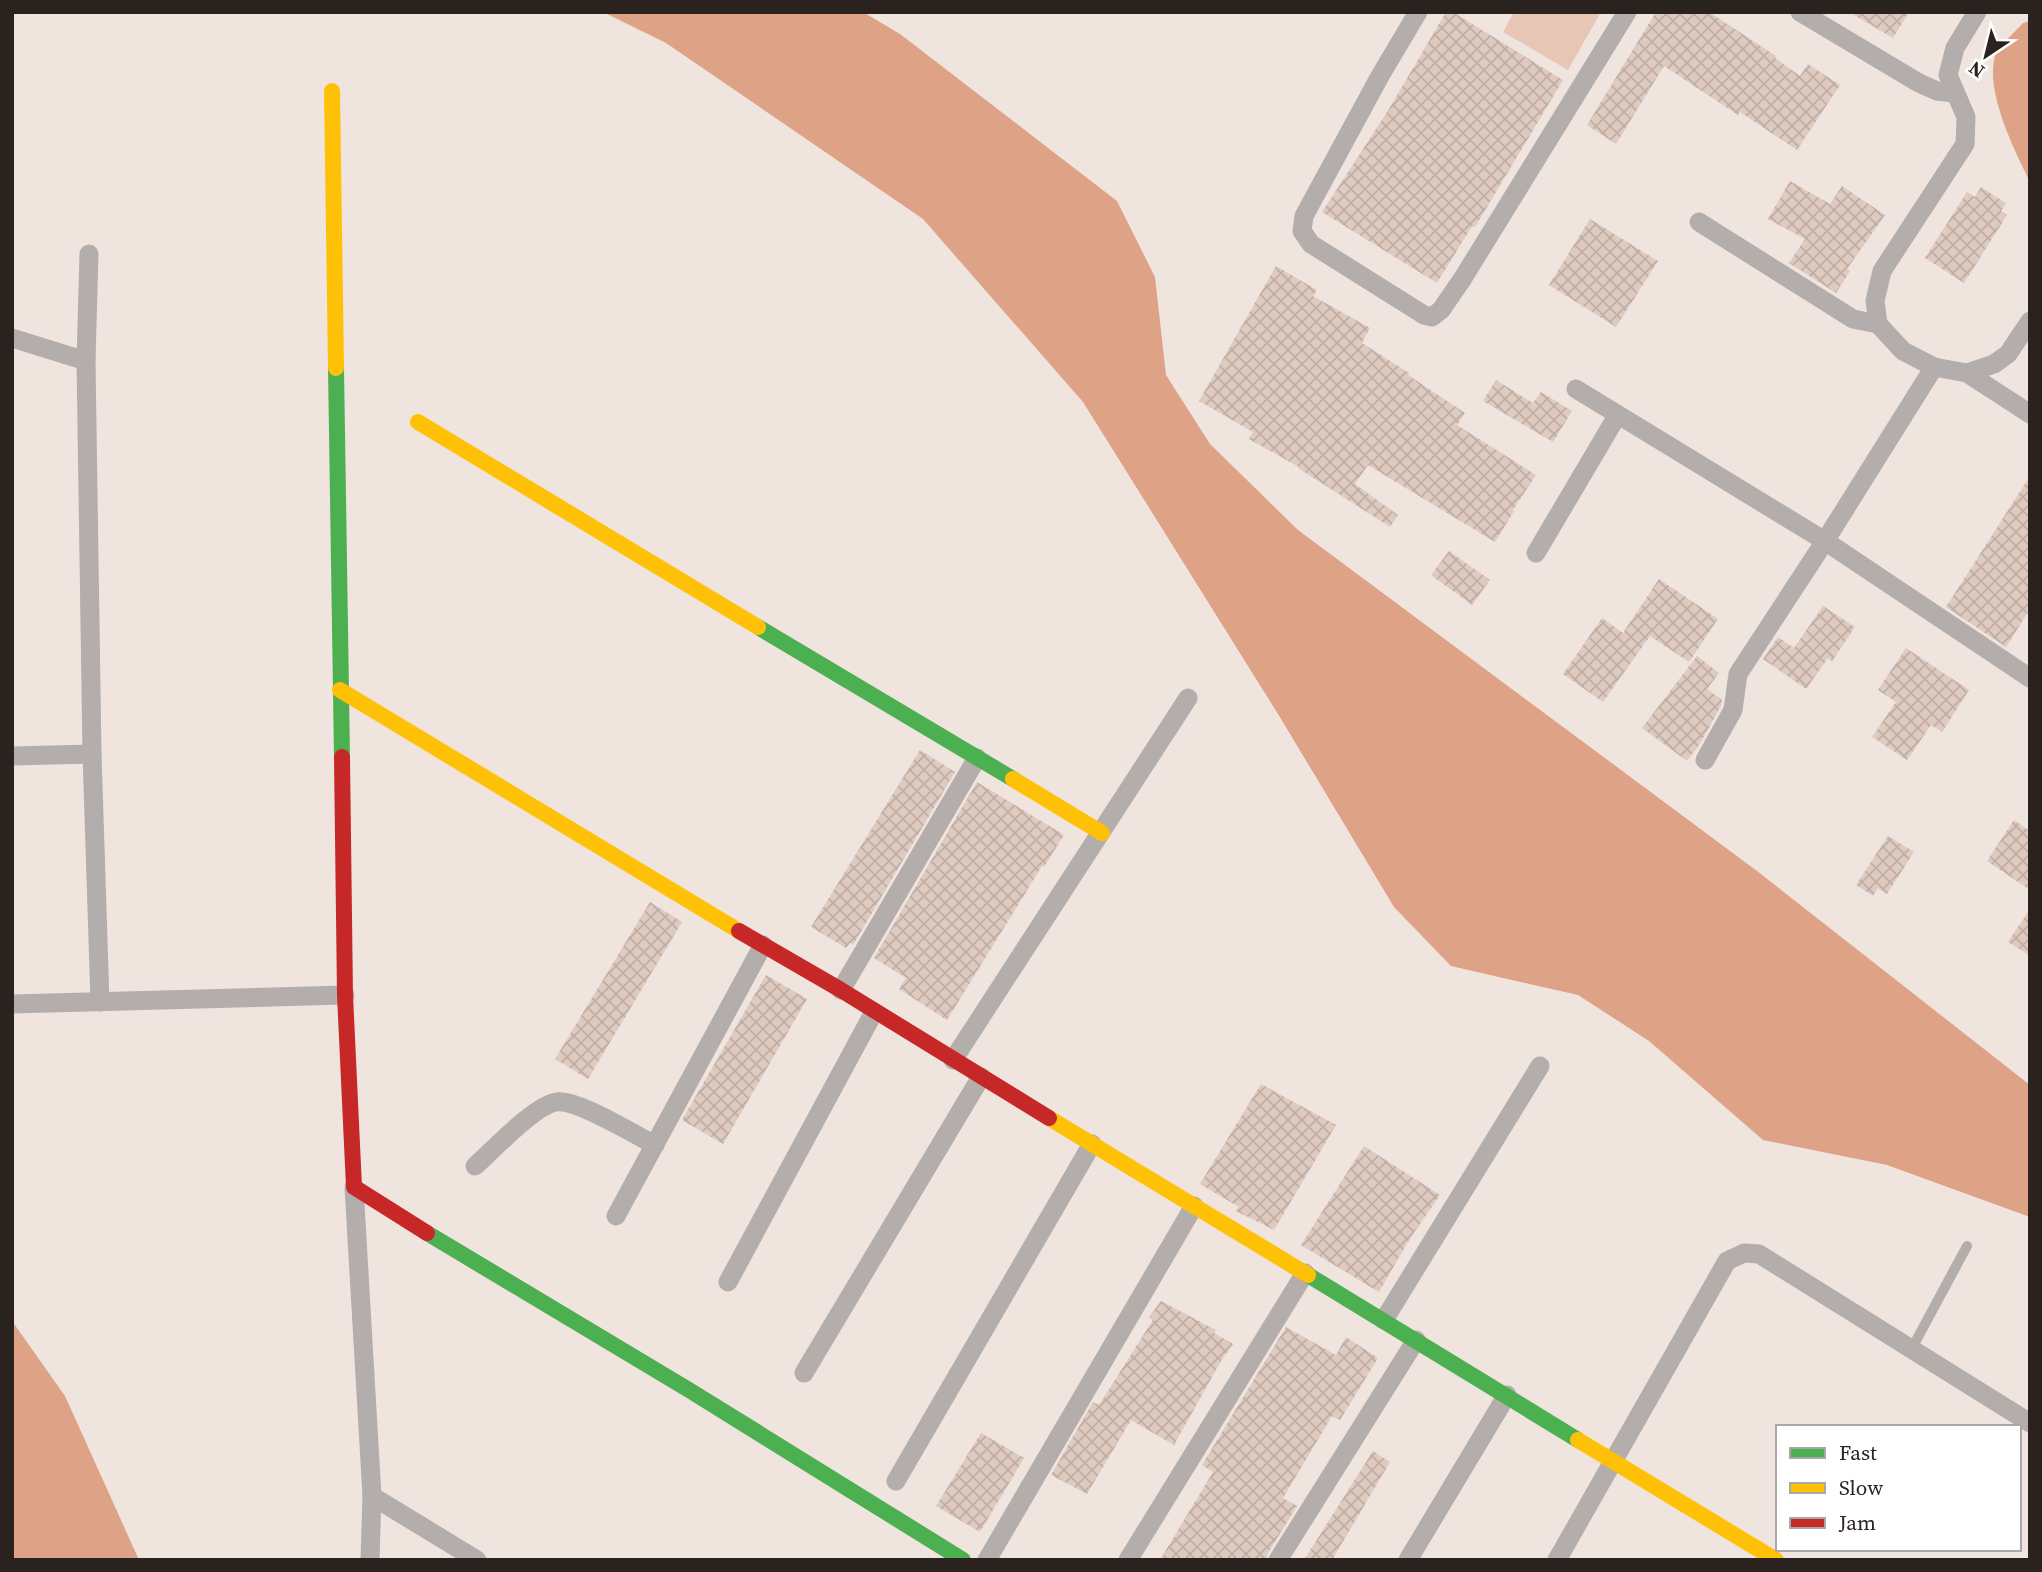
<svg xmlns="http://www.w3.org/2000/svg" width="2042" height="1572" viewBox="0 0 2042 1572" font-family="'Source Serif 4',serif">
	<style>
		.garden { fill: #e8c6b6 }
		.water { fill: #dea386 }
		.building { fill: url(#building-cross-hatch) }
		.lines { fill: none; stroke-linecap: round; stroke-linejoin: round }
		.lane { stroke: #b3adab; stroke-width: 10 }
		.street { stroke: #b3adab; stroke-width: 19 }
		.fast { stroke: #4caf50; stroke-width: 16 }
		.slow { stroke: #ffc107; stroke-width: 16 }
		.jam { stroke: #c62828; stroke-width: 16 }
	</style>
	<defs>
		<pattern id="building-cross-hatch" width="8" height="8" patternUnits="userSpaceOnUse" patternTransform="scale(1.75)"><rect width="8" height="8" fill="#dfcac0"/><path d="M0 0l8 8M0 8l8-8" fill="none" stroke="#c0ada5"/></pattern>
	</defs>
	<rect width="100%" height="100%" fill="#f0e4df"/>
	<path class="garden" d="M1514,12H1601L1568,70L1503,32Z"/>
	<g class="water">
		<path d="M603,12H863L900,34L1117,201L1155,277L1166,375L1210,444L1298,530L1757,871L2030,1085V1217L1887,1165L1763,1140L1649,1041L1578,995L1451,966L1394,907L1278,714L1083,402L923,219L666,43Z"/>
		<path d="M2030,21V182C2014,149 1985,92 1995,56C1998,47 2017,30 2023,23Z"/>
		<path d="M12,1321L65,1396L139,1560H12Z"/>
	</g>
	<g class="building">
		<path d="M1446,12H1453L1563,80L1475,227L1472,226L1437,283L1322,212L1389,109Z"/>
		<path d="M1656,12H1709L1776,56L1775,58L1800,76L1808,64L1840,85L1797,150L1740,112L1738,115L1664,66L1616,144L1587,125Z"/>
		<path d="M1849,12H1909L1893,38Z"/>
		<path d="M1790,181L1830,204L1842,186L1885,215L1847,269L1850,271L1836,293L1789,263L1805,239L1768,219Z"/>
		<path d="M1981,187L2006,203L2001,211L2007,215L1964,283L1925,258L1967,192L1975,197Z"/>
		<path d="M1590,219L1658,261L1616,327L1549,285Z"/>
		<path d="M1276,266L1317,290L1313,296L1370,328L1362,343L1409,373L1408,375L1465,413L1457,425L1536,475L1513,510L1514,511L1495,542L1368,465L1355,484L1398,515L1390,527L1298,468L1299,467L1249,439L1253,432L1199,401Z"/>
		<path d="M1496,380L1533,403L1541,392L1572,411L1553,442L1483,401Z"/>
		<path d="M2030,476V609L2006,647L1946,607Z"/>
		<path d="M1449,551L1490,580L1472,605L1431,575Z"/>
		<path d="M1659,579L1718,619L1689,662L1650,636L1603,702L1563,674L1602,618L1623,633Z"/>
		<path d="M1823,606L1855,627L1832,661L1828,658L1806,689L1763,659L1778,637L1794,648Z"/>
		<path d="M1906,648L1969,690L1942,732L1931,725L1907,760L1872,737L1896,702L1878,690Z"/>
		<path d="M1697,656L1719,673L1707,689L1722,700L1721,706L1699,745L1687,761L1642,728Z"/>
		<path d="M920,750L955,772L853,945L850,943L846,948L811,927Z"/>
		<path d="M977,782L1064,835L1044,867L1042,866L947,1020L899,989L906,978L874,958Z"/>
		<path d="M2014,820L2030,831V890L1987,861Z"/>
		<path d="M1888,836L1914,852L1887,894L1878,888L1873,896L1856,885Z"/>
		<path d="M650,902L682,922L588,1079L555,1059Z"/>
		<path d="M2030,909V956L2008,942Z"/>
		<path d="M766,975L807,999L723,1144L682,1120Z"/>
		<path d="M1261,1084L1336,1125L1274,1230L1236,1211L1239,1207L1200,1184Z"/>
		<path d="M1364,1146L1440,1195L1409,1240L1379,1292L1301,1245Z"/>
		<path d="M1161,1301L1216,1330L1214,1333L1233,1344L1221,1361L1174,1445L1131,1420L1087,1494L1051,1475L1093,1402L1099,1405L1153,1320L1149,1317Z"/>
		<path d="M1286,1327L1336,1355L1346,1337L1378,1358L1340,1420L1332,1416L1283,1498L1297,1506L1268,1553L1266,1560H1160L1213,1472L1202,1465Z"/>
		<path d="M981,1433L1024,1458L980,1532L936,1506Z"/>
		<path d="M1373,1451L1390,1462L1332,1560H1304Z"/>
	</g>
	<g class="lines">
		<path class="lane" d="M1911,1350L1967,1246"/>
		<g class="street">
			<path d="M1418,12L1380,76L1304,216L1302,231L1311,244L1424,315L1432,317L1441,310L1463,278L1627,12"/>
			<path d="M1800,12L1919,83L1937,91L1954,93"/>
			<path d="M1699,222L1853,319L1878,324"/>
			<path d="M12,338L86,361L92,754L100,1002"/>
			<path d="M86,361L89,254"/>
			<path d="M1934,367L1903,351L1878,324L1875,301L1882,271L1965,144L1966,117L1948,75L1955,48L1977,12"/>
			<path d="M1967,373L2030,414"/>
			<path d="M1576,389L1825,541L2030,678"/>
			<path d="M1536,553L1617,416"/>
			<path d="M12,756L92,754"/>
			<path d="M1705,760L1733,710L1738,674L1825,541L1934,367L1967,373L1994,364L2008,354L2030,321"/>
			<path d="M841,990L977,758"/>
			<path d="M12,1004L345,995"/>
			<path d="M953,1060L1188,698"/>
			<path d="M475,1166C493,1150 534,1106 556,1102C576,1098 635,1135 655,1145"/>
			<path d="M354,1187L372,1496L370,1560"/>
			<path d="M616,1216L763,945"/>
			<path d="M728,1282L874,1012"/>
			<path d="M1384,1320L1540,1066"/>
			<path d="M804,1373L981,1077"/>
			<path d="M896,1481L1092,1144"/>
			<path d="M372,1496L477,1560"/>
			<path d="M987,1560L1194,1206"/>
			<path d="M1128,1560L1305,1273"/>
			<path d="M1278,1560L1416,1340"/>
			<path d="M1408,1560L1507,1395"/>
			<path d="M1557,1560L1727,1261L1744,1253L1759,1254L2030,1423"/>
		</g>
		<g class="fast">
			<path d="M336,368L342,757"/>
			<path d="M758,627L1013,779"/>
			<path d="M427,1233L689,1390L963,1560"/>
			<path d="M1308,1275L1578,1440"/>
		</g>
		<g class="slow">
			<path d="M332,91L336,368"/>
			<path d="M418,422L758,627"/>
			<path d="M340,690L739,931"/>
			<path d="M1013,779L1102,833"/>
			<path d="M1049,1118L1308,1275"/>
			<path d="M1578,1440L1776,1560"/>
		</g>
		<g class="jam">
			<path d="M342,757L345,995L354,1187L427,1233"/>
			<path d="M739,931L841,990L1049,1118"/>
		</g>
	</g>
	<rect width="2042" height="1572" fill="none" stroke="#2a221e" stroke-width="28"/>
	<rect x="1776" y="1425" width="245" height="126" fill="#ffffff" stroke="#aaa7a5" stroke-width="2"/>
	<rect x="1790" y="1448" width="35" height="10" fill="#4caf50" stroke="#aaa7a5" stroke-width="2"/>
	<text x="1839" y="1460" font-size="21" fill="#2a221e">Fast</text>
	<rect x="1790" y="1483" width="35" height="10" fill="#ffc107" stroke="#aaa7a5" stroke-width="2"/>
	<text x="1839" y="1495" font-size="21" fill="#2a221e">Slow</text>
	<rect x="1790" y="1518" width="35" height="10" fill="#c62828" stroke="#aaa7a5" stroke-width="2"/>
	<text x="1839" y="1530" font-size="21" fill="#2a221e">Jam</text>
	<g transform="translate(1986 56) rotate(215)" stroke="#ffffff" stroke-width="5" paint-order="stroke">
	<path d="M0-5L12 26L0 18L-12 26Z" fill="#2a221e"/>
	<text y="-10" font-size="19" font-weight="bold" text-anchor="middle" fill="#2a221e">N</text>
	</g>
</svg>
